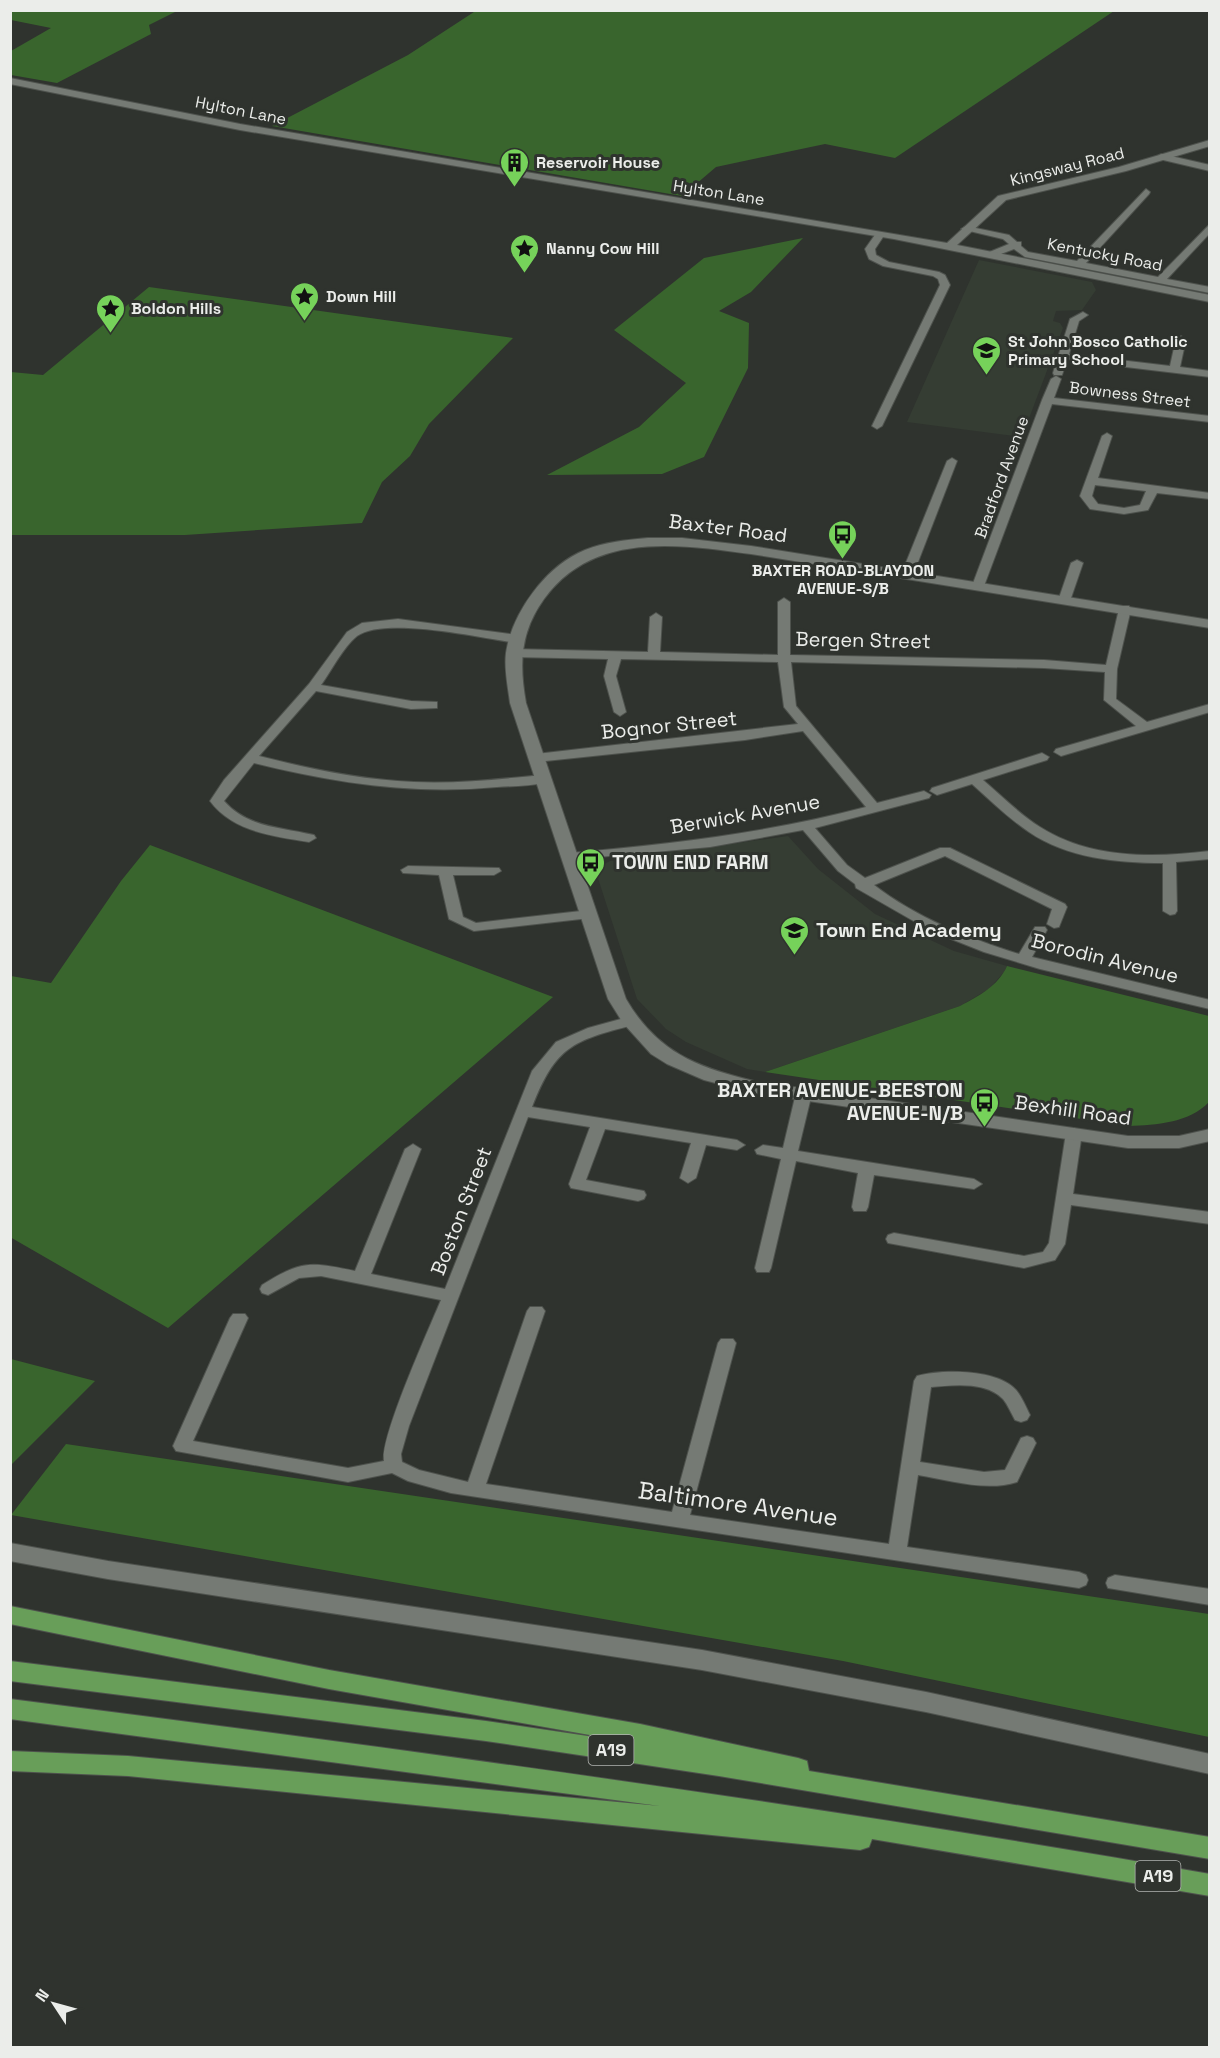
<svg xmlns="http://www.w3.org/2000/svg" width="1220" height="2058" viewBox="0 0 1220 2058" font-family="'Space Grotesk',sans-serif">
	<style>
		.built { fill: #353d33 }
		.green { fill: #39652d }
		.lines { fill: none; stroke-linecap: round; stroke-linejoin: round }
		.minor-casing { stroke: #4e524d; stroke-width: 2 }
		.tertiary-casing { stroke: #4e524d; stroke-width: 2 }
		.trunk-casing { stroke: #4e524d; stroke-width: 2 }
		.minor { fill: #757a74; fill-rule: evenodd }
		.tertiary { fill: #757a74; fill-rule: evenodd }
		.trunk { fill: #689e59; fill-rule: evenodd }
		.labels { text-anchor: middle; stroke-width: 6; stroke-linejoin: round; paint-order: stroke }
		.far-street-label { font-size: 16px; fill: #ebedea; stroke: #2f332e }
		.far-poi-label { font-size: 16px; font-weight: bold; fill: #ebedea; stroke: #2f332e; text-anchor: start }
		.shield { fill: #2f332e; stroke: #b3b5b2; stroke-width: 1.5 }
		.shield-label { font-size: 18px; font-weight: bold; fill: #ebedea }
		.street-label { font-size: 20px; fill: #ebedea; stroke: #2f332e }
		.poi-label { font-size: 20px; font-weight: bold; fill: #ebedea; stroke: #2f332e; text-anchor: start }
		.near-street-label { font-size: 24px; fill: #ebedea; stroke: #2f332e }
	</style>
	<rect width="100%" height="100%" fill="#2f332e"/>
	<g class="built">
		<path d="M979,260L1092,282L1096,290L1082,310L1056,311L1053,321L1060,323L1063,328L1022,437L907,422Z"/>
		<path d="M788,836L818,869L875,914L954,951L1007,966L1004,972L989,989L960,1006L765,1072L747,1069L686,1042L666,1029L637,999L595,869L610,861Z"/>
	</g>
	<g class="green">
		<path d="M477,10H1114V11L895,158L825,144L716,167L682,196L272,126L408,55Z"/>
		<path d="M10,11L11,10L177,11L149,25L151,34L57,83L11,75V51L51,28L11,20Z"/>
		<path d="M803,238L751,292L719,311L749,323L748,368L704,457L662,474L547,475L639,427L686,383L614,330L704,258Z"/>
		<path d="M149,287L513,338L429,424L410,456L382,482L362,523L185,535H11V372L43,375Z"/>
		<path d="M150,845L553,997L168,1328L10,1237L11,976L51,983L121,881Z"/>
		<path d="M1007,966L1209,1016V1102C1189,1123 1156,1125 1129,1126L765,1072L960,1006C979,996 998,986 1007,966Z"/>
		<path d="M11,1359L95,1381L11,1465L10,1359Z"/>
		<path d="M66,1444L1209,1614V1737L843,1661L11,1515Z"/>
	</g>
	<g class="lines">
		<defs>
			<g id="minor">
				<path d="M1162,154L1210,165V171L1159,159V155Z"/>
				<path d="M1146,189L1150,192L1149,194L1086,263L1158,277L1210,224V233L1167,279L1210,287V293L1025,257L1014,249L993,257H987V253L1009,244L1003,239L961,229L966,226L1009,235L1017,242H1021V246L1028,252L1077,261Z"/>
				<path d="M877,232L885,234L875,249L876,255L889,262L939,272L945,275L950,285L882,426L877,429L872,426L940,285L938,279L933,276L883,266L869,259L865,249Z"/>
				<path d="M1083,312L1088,315L1079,321L1069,354L1170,366L1176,339L1181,336L1186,339L1180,367L1210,371V377L1067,360L1062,375H1054L1053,373L1070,319Z"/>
				<path d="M1056,376L1061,379L1054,398L1210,416V422L1052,404L984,586L978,590L974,589L972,586L1042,400L1051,379Z"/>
				<path d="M1107,433L1112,436L1098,478L1210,493V499L1157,493L1148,510L1124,514L1090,509L1080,496L1102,436ZM1095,485L1146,491L1140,505L1124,508L1098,504L1092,496Z"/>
				<path d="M952,458L957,461L913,575L911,577H903L901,575L947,461Z"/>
				<path d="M1077,560L1083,563L1071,598L1065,602L1061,601L1059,598L1071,563Z"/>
				<path d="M784,598L790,602V655L1044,660L1106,665L1119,609L1121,606H1129L1131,609L1117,669L1116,699L1147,722L1210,704V712L1061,756L1054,752L1056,749L1136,726L1104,700L1105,672L1044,668L791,662L796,706L877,803L924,791L931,795L929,798L815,828L847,865L865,878L940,848H950L1065,904L1067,907L1059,927L1054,928L1047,924L1052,909L945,856L874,885C917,918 968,938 1019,954L1035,927H1045L1047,930L1032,957L1210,1000V1009L1040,969L984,952L931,931L856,888L855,884L838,871L803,830L710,847L565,860L563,857L570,853C670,844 768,833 866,807L803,731L745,740L536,762L529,758L536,754L798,724L784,707L778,662L621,659L616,676L626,712L620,716L614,712L604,676L608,659L513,657L507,653L513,649L648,652L650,617L656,613L662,617L660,652L778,655V602Z"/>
				<path d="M398,619L517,635L523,639L517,643C481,638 385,616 357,636C343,647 332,670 321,685L411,701L437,702V708L411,709L316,691L259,756C310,769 362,780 414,782C457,784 500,779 543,775L548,776L550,779L548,782C532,786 514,786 497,787C413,795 335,783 254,763L224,801C248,828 281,827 314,835L316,838L309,842C273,836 233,832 210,801L224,780L309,684L347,632L362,623Z"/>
				<path d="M1042,753L1049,757L1047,760L983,780C1002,796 1019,814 1040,827C1090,859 1153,858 1210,851V859L1176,862L1177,911L1175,914L1170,915L1163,911V863C1117,863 1067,858 1029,832C1008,818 990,800 972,784L937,795L930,791L932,788Z"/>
				<path d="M408,866L499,868L501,871L494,875H453L463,917L476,923L590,910L597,914L590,918L474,931L449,919L439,875L403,873L401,870Z"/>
				<path d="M628,1017L635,1022L633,1025C572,1041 556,1046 532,1107L737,1140L745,1145L737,1150L706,1145L696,1178L688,1183L680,1178L691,1143L605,1129L586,1180L644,1191L646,1195L644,1199L638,1201L571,1188L569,1184L590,1127L528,1117L409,1426L401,1454L402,1462L419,1470L468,1482L527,1311L530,1307H542L545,1311L486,1484L672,1512L718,1343L721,1339H733L736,1343L690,1515L889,1544L914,1381L917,1376C942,1369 997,1369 1016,1390C1022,1397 1026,1407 1030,1415L1027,1420L1021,1422L1015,1420C1011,1413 1008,1405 1003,1399C986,1381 953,1385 931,1387L920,1462L984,1472L1005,1470L1021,1438L1027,1436L1033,1438L1036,1443L1017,1482C986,1492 949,1480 918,1475L907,1547L1079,1572L1086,1575L1088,1580L1086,1585L1079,1588L451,1493L408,1481L392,1473L348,1482L176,1451L173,1446L230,1318L233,1314H245L248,1318L193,1441L348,1468L384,1461C380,1437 429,1329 441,1300L321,1276L299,1278L268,1295L262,1293L260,1289L262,1285C302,1260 310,1262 355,1271L405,1149L413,1144L421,1149L371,1274L445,1289L532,1071L556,1042L588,1028Z"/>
				<path d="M804,1088L812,1093L798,1151L974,1179L982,1184L974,1189L874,1175L868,1207L866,1211H854L852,1207L858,1173L796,1161L771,1268L769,1272H757L755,1268L781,1159L757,1154L755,1150L763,1145L783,1148L796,1093Z"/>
				<path d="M1074,1128L1082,1133L1073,1194L1210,1212V1224L1071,1205L1065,1244L1055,1260L1024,1268L888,1243L886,1239L888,1235L894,1233L1024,1256L1043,1252L1049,1243L1066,1133Z"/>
				<path d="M1115,1575L1210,1589V1605L1108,1588L1106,1583L1108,1578Z"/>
			</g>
			<g id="tertiary">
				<path d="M10,78L240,124L947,243L998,196L1119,167L1210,140V146L1126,171L1006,200L957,245L1210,295V302L894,239L240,130L10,84Z"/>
				<path d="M648,538H682L751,546L1210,620V628L751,554C678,544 593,531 544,599C520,632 519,664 526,703L626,999C657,1052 696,1067 754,1081L1128,1136H1179L1210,1129V1141L1179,1148H1128L754,1093L704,1080L667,1064L651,1054L623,1023L608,999L510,703C508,687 504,669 506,653C512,612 547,565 585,550C605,542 627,540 648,538Z"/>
				<path d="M10,1543L108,1561L702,1650L926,1692L1210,1754V1774L926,1712L702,1670L108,1579L10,1561Z"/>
			</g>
			<g id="trunk">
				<path d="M10,1606L329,1670L640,1724L798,1758L807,1761L809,1771L1210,1837V1859L719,1776L486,1741L10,1681V1661L486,1721L635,1743L329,1689L10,1624Z"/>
				<path d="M10,1699C411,1750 811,1804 1210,1874V1896L872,1839L869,1847L860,1850L128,1776L10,1771V1751L128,1756L660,1806L10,1719Z"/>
			</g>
		</defs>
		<use href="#minor" class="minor-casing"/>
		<use href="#tertiary" class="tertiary-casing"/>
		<use href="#trunk" class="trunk-casing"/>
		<use href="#minor" class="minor"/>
		<use href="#tertiary" class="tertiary"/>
		<use href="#trunk" class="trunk"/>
	</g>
	<defs>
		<symbol id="building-pin" viewBox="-11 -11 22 30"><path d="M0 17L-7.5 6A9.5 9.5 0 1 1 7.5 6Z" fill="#76d25a" stroke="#2f332e"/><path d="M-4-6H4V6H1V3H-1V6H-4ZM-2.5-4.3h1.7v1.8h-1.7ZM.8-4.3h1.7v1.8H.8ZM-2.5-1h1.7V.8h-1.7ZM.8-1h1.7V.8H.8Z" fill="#111"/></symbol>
		<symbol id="sight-pin" viewBox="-11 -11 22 30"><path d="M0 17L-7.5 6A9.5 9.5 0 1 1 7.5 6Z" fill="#76d25a" stroke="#2f332e"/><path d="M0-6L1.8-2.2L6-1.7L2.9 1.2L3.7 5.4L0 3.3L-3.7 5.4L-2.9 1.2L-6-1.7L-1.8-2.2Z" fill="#111"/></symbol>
		<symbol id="school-pin" viewBox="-11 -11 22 30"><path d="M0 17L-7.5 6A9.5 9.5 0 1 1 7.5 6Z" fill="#76d25a" stroke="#2f332e"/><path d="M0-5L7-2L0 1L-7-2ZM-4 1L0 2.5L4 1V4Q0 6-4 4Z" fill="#111"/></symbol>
		<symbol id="bus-pin" viewBox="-11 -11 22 30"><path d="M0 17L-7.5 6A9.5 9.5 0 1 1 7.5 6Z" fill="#76d25a" stroke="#2f332e"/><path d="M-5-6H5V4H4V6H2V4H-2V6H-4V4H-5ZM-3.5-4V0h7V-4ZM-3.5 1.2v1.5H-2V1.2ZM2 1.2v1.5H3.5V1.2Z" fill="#111"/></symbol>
	</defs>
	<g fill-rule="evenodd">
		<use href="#building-pin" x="498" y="146" width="33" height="45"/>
		<use href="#sight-pin" x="508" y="232" width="33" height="45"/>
		<use href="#sight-pin" x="288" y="280" width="33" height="45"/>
		<use href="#sight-pin" x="94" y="292" width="33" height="45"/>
		<use href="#school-pin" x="970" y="334" width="33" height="45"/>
		<use href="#bus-pin" x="826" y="518" width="33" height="45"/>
		<use href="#bus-pin" x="574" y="846" width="33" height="45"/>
		<use href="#school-pin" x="778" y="914" width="33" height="45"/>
		<use href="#bus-pin" x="968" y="1086" width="33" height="45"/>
	</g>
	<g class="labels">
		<g class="far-street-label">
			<text transform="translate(241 110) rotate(11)" y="6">Hylton Lane</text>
			<text transform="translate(1067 166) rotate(-14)" y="6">Kingsway Road</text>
			<text transform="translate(719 192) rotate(9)" y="6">Hylton Lane</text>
			<text transform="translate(1105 254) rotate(11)" y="6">Kentucky Road</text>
			<text transform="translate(1130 394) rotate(7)" y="6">Bowness Street</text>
			<text transform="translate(1001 477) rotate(-70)" y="6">Bradford Avenue</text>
		</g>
		<g class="far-poi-label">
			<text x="536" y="168">Reservoir House</text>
			<text x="546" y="254">Nanny Cow Hill</text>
			<text x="326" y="302">Down Hill</text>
			<text x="131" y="314">Boldon Hills</text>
			<text x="1008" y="347">St John Bosco Catholic<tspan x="1008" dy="18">Primary School</tspan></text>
			<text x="843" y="576" text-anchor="middle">BAXTER ROAD-BLAYDON<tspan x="843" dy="18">AVENUE-S/B</tspan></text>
		</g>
		<g class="shield">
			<rect x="588.5" y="1735" width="45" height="30" rx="4.5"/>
			<rect x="1135.5" y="1861" width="45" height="30" rx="4.5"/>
		</g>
		<g class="shield-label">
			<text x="611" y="1756">A19</text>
			<text x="1158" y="1882">A19</text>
		</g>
		<g class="street-label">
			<text transform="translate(728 528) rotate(7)" y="7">Baxter Road</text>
			<text transform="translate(863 640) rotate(1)" y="7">Bergen Street</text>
			<text transform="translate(669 725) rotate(-6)" y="7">Bognor Street</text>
			<text transform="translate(745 814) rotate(-10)" y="7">Berwick Avenue</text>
			<text transform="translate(1105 958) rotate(14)" y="7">Borodin Avenue</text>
			<text transform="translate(1073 1110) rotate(8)" y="7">Bexhill Road</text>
			<text transform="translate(461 1211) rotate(-69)" y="7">Boston Street</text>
		</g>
		<g class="poi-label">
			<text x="612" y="869">TOWN END FARM</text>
			<text x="816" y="937">Town End Academy</text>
			<text x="963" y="1097" text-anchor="end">BAXTER AVENUE-BEESTON<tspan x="963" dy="23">AVENUE-N/B</tspan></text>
		</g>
		<g class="near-street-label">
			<text transform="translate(738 1504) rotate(8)" y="8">Baltimore Avenue</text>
		</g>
	</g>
	<rect width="1220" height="2058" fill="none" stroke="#ebedea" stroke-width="24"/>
	<g transform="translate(54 2004) rotate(306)" stroke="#2f332e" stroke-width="4.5" paint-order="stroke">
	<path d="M0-4.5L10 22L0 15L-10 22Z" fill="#ebedea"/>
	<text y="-9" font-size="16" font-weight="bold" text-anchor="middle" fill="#ebedea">N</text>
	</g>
</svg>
